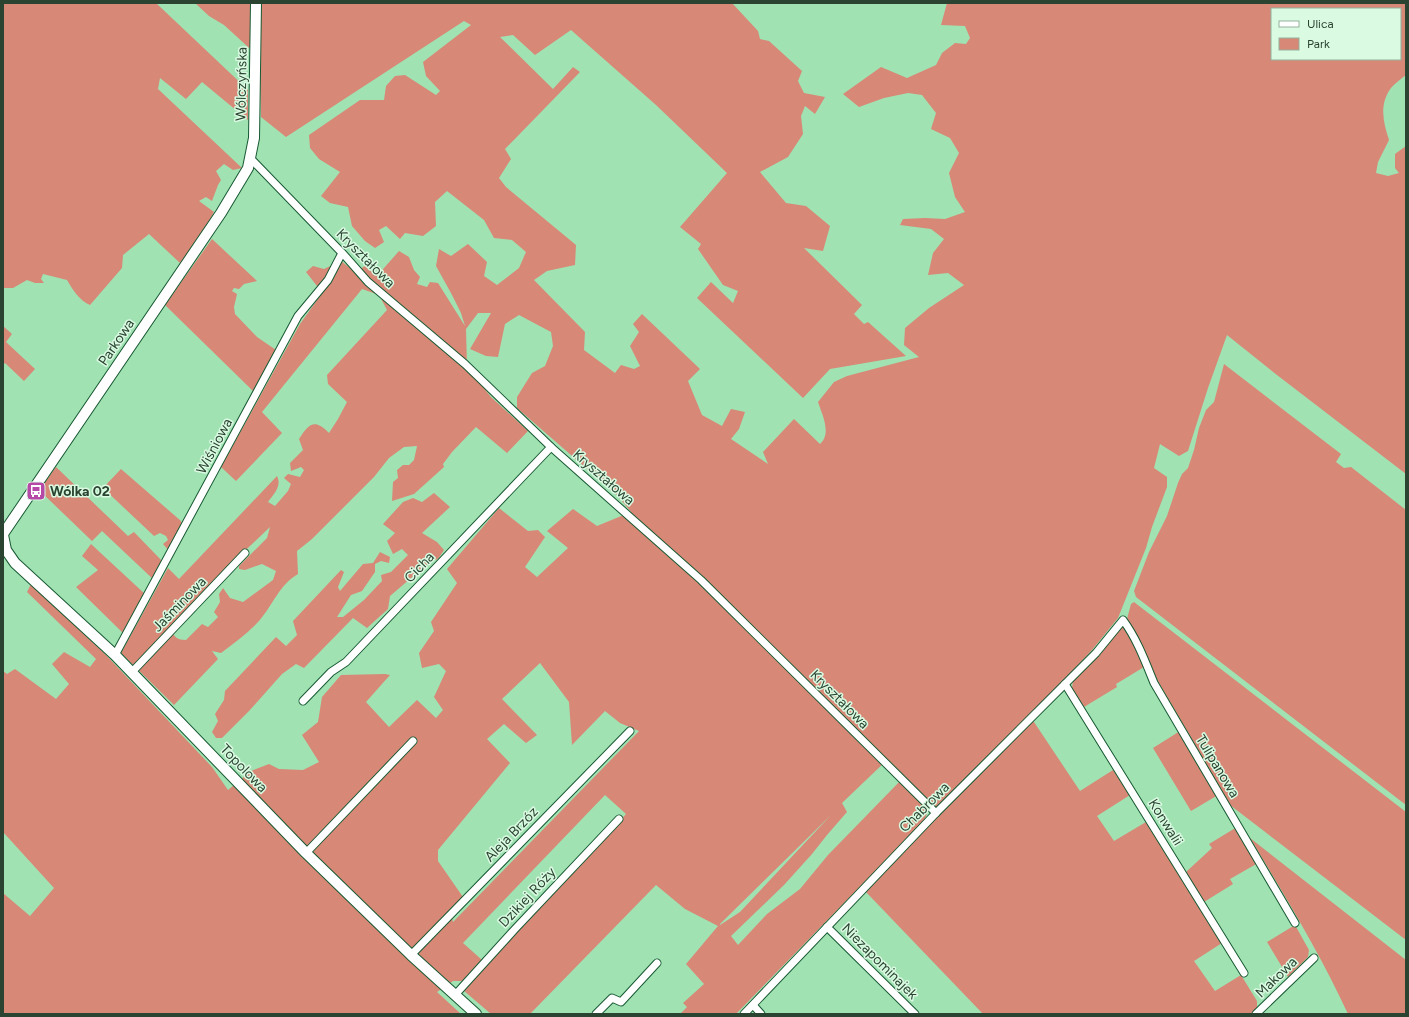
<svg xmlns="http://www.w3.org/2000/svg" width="1409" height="1017" viewBox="0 0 1409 1017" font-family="Figtree,sans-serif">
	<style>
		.green { fill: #d78876; fill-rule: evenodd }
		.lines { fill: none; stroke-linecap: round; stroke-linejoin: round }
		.street-casing { stroke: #175932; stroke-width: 9 }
		.secondary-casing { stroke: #175932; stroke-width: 12 }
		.street { stroke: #fff; stroke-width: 7 }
		.secondary { stroke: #fff; stroke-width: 10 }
		.labels { text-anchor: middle; stroke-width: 3; stroke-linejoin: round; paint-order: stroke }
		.street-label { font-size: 14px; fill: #2a4431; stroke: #dafae2 }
		.poi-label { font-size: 14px; font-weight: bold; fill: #2a4431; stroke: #dafae2; text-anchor: start }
	</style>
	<rect width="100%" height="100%" fill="#a1e2b3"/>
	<g class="green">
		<path d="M3,3H156L248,90V120L202,82L186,99L160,78L158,89L242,168L233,170L224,164L216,171L221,180L218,185L212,201L206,197L199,201L214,212L203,233L180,263L149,234L123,255L122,268L90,305C79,300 73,290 67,280L43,274L41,279L44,283H35L27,280L13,288H3Z"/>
		<path d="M195,3H732L758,31L760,39L769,41L802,71L798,81L804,93L825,97L815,114L805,106L801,116L803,134L788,157L760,172L786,203L806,206L830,226L823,251L804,248L862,305L854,314L864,324L868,322L906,356L830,369L803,398L697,298L711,282L733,303L738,291L723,285L698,249L701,244L680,227L727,173L656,105L571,30L535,55L513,35L500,37L553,89L573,67L580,72L505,149L511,159L499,178L506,187L576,245L575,265L547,271L534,280L585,332L584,350L615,373L621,365L634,369L640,366L630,346L639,332L633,324L642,314L700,369L688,381L702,415L722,426L731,409L745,412L739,429L731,439L768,464L763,452L794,419L820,444C832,434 822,414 818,402L834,382L847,376L919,357L904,345L905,328L929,308L964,285L948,273L928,275L933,253L944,239L931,229L900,225L903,219L925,218L945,219L965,212L955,197L949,173L959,153L950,138L931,129L936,113L922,95L908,93L884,98L859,107L843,94L881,67L907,78L936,65L942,53L955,43L966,44L970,38L965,26L941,25L947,3H1406V75C1401,79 1395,83 1391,88C1379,104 1383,122 1389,140L1378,162L1376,173L1388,176L1399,173L1395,168V154L1406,146V474L1277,375L1227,335L1208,388L1188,451L1179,456L1160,444L1154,468L1167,477V487L1152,527L1146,548L1118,618L1092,650L1066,678L939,808L933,806L927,800L922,805L928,811L924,821L736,1014H680L687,1007L683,1003L704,984L686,964L718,926L685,909L656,885L530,1014H491L463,990L626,814L605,795L463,943L482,960L462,981H453L437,992L461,1014H3V893L30,916L54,888L3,832V671L7,674L15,669L56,699L69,684L52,664L64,652L90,667L96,659L27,592L31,584L106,655L212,767L228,790L251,771L269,764L279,769L303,770L319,762L302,735L318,722L322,697L341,675L385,674L390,675L366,702L389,727L417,700L436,718L443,710L434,697L446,671L439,664L422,668L419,653L434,631L431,622L457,583L447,569L499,508L528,531L538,530L545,537L525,567L537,577L568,548L547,531L573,509L597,526L631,512L618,496L517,408V397L532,373L545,366L553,346L551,332L519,315L505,324L498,357L486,356L470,349L491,313H478L466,329L467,367L491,397L528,431L507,453L476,427L452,452L443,464L444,467L414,494L392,501L393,482L398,478L397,470L403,465H409L414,460L417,446L404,447L389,458L374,477L312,539L297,551L298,574C279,585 273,605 259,621C248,633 234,643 221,653L212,651L218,659L174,705L121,653L168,568L179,579L277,476C282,486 274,494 268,502L275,506L288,491L291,484L284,478L288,474L300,477L304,470L301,467L291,471L290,463L303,450L299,439C309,424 314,418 329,433L338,419L347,402L328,384L327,375L387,310L379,295L362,289L262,412L282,433L236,481L221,467L300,324L320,296L317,286L306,272L313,266L324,269L341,261L355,272L365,266L377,276L399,251L409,257L414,270L420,277L417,284L427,287L430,282L438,283L465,326L461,313L451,293L436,266L439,249L451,256L468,244L487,262L484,276L497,285L519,268L526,252L512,240L494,238L484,220L447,191L435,202L436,226L423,236L405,233L400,239L386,226L379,230L384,242L375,248L365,241L352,226L348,207L330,203L321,196L340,172L319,159L310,148L309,135L360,100H384L386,86L395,76L405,75L436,95L440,91L426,76L423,62L471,25L464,21L286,137L261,117L260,58L224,25L209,16ZM1272,9H1400V59H1272ZM270,527L267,538L239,566V569L245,570L262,564L276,571L273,580L243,602L230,598L223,588L219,594L220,602L214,612L218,617L208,627L202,624L186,640C177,640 175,637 170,630L227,568ZM540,663L569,702L572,745L605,711L620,723L639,731L453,922L451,915L465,900L438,861V850L510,763L487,739L504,724L526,743L537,735L502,699ZM887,760L904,777L828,855L800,889L767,914L738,945L731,936L784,885L812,854L827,835L847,812L842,803ZM831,815L740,912L720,925V924Z"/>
		<path d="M212,239L257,281L244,284L239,289L234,288L232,291L237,294L234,307L235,314L257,337L276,350L253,391L165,305Z"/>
		<path d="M3,326L12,334L6,342L35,369L24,381L5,363L3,365Z"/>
		<path d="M1224,364L1341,454L1336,462L1344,468L1351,467L1406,510V805L1136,597L1134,591L1149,552L1167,516L1178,483L1182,474L1188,468L1194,450L1199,428L1206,410L1214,402Z"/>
		<path d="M56,467L128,536L134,532L163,562L154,580L102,531L92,541L39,490Z"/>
		<path d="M121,469L181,521L183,527L169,551L163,544L168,540L166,536L160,533L154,536L103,488Z"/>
		<path d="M434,493L450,507L422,533L437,542L444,550L438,559L431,561L390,596L388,609L367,628L353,618L304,668L296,664L282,674L249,711L222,738H216L212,732L218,721L215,714L224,700L225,691L276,637L286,646L297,635L293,621L341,570L344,572L338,587L340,591L363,564L373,563L380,552L390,557L389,563L381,561L375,564V572L362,591L351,595L337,617H343L364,600L382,581L381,575L391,572L408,555L402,549L393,554L387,541L395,533L383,524L403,502L413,498L422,502Z"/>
		<path d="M91,544L146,595L124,634L76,587L98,570L82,556Z"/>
		<path d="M1134,602L1406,812V940L1230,805L1152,671L1127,619L1131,604Z"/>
		<path d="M1120,627H1125L1144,667L1116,684L1117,687L1084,707L1072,688L1073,681L1098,655Z"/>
		<path d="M1032,719L1080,791L1113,770L1130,795L1097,816L1114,841L1146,822L1222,943L1194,961L1215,991L1241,975L1257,1001V1008L1251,1014H983L865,891L937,815Z"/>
		<path d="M1180,731L1218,795L1191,811L1153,748Z"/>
		<path d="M1237,827L1258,863L1230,879L1233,884L1204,902L1186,872L1212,848L1209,844Z"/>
		<path d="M1250,838L1406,960V1014H1348C1320,953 1285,896 1250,838Z"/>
		<path d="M1295,925L1309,950L1308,957L1288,977L1267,942Z"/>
	</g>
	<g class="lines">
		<defs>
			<g id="street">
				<path d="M253,161L345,256L368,282L465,364L551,447L701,580L936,813"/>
				<path d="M115,655L298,316L328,280L342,253"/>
				<path d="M132,672L245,553"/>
				<path d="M1065,684L1244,973"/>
				<path d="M303,701L331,672L346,662L551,447"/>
				<path d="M306,853L413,741"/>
				<path d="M827,927L915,1014"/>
				<path d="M411,955L630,731"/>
				<path d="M455,995L515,929L619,819"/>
				<path d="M753,1005L761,1014"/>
				<path d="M596,1014L612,998L621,1002L657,963"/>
				<path d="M744,1014L936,813L1096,653L1123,620C1137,639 1145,661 1154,683L1295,923"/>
				<path d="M1256,1014L1314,958"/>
			</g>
			<g id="secondary">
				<path d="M3,534L221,213L248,168L254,138L256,3"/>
				<path d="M3,535L6,550L15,563L115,655L306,853L411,955L476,1014"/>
			</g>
		</defs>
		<use href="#street" class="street-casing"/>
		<use href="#secondary" class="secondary-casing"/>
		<use href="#street" class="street"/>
		<use href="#secondary" class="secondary"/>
	</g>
	<defs>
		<symbol id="bus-square" viewBox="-11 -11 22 22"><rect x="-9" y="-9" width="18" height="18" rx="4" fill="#b649a8" stroke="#dafae2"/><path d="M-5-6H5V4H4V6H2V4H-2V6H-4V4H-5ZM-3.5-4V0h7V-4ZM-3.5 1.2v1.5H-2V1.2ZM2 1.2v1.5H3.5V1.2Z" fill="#fff"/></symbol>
	</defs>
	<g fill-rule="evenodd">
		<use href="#bus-square" x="25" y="480" width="22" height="22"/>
	</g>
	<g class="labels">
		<g class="street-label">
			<text transform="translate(241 84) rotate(-89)" y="5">Wólczyńska</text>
			<text transform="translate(366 258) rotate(45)" y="5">Kryształowa</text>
			<text transform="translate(116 342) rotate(-56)" y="5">Parkowa</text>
			<text transform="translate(214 446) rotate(-62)" y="5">Wiśniowa</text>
			<text transform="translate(604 477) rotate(41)" y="5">Kryształowa</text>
			<text transform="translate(419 567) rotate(-46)" y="5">Cicha</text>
			<text transform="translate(179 604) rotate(-46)" y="5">Jaśminowa</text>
			<text transform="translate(840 699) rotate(45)" y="5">Kryształowa</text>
			<text transform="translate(1218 766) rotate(59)" y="5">Tulipanowa</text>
			<text transform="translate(244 768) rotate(46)" y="5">Topolowa</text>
			<text transform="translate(924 807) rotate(-45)" y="5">Chabrowa</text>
			<text transform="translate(1166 822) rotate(58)" y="5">Konwalii</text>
			<text transform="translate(511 834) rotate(-46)" y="5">Aleja Brzóz</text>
			<text transform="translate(527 897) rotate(-47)" y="5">Dzikiej Róży</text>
			<text transform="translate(880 961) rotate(45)" y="5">Niezapominajek</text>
			<text transform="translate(1276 977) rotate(-44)" y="5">Makowa</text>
		</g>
		<g class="poi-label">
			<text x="50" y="496">Wólka 02</text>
		</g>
	</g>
	<rect width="1409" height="1017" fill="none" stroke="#2a4431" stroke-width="8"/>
	<rect x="1271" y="8" width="130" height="52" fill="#dafae2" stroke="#94b19b"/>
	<rect x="1279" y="21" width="20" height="6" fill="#ffffff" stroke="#94b19b"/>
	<text x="1307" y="28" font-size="12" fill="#2a4431">Ulica</text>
	<rect x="1279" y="38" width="20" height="12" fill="#d78876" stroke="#94b19b"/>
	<text x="1307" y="48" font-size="12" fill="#2a4431">Park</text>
</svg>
